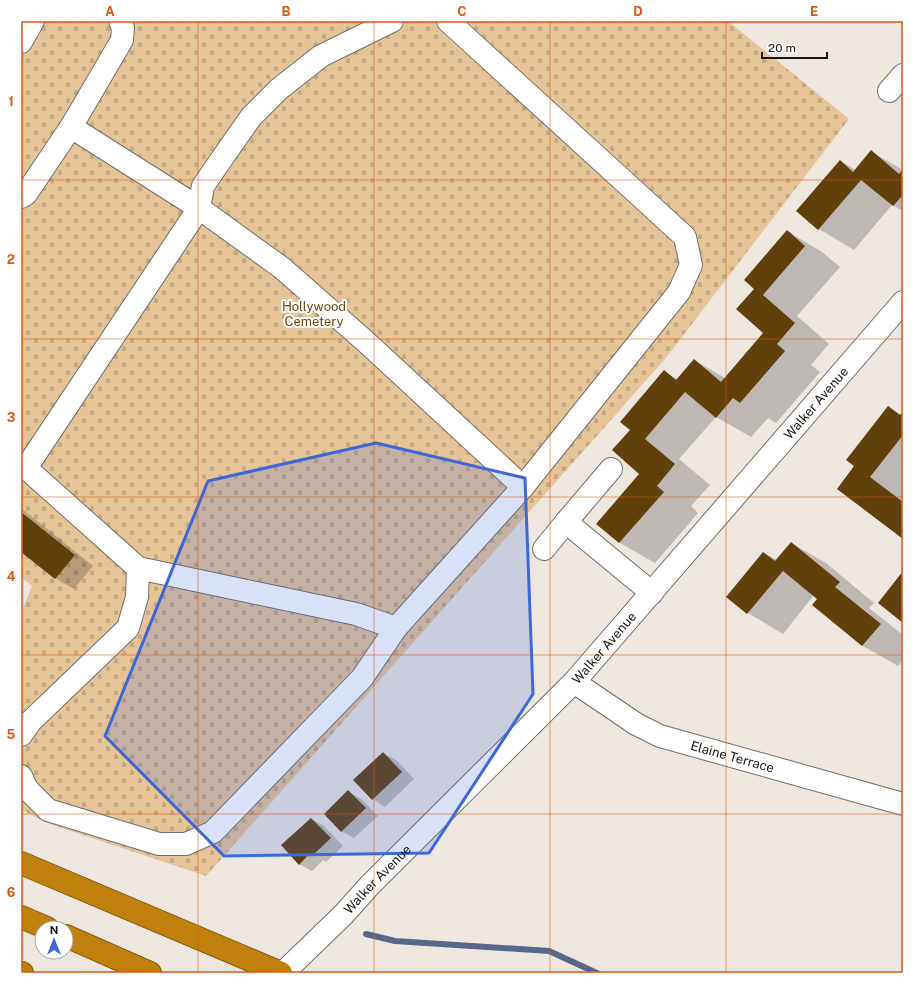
<svg xmlns="http://www.w3.org/2000/svg" width="924" height="994" viewBox="0 0 924 994" font-family="'Public Sans',sans-serif">
	<style>
		.cemetery { fill: url(#cemetery-stones) }
		.shadow { fill: #0003 }
		.lines { fill: none; stroke-linecap: round; stroke-linejoin: round }
		.stream { stroke: #586789; stroke-width: 6 }
		.building { fill: #62400c }
		.minor-casing { stroke: #726d67; stroke-width: 24 }
		.highway-casing { stroke: #865b0e; stroke-width: 24 }
		.minor { stroke: #fff; stroke-width: 22 }
		.highway { stroke: #c1800c; stroke-width: 22 }
		.marked { fill: #3c68d8; fill-opacity: 0.2; stroke: #3c68d8; stroke-width: 3; stroke-linejoin: round }
		.grid { fill: none; stroke: #de560c; stroke-width: 1; stroke-opacity: 0.55 }
		.labels { text-anchor: middle; stroke-width: 4; stroke-linejoin: round; paint-order: stroke }
		.park-label { font-size: 13px; fill: #6e490d; stroke: #fff }
		.street-label { font-size: 13px; fill: #181613; stroke: #fff }
		.neatline { fill: none; stroke: #de560c; stroke-width: 1.5 }
		.grid-label { font-size: 13px; text-anchor: middle; font-weight: bold; fill: #de560c }
	</style>
	<defs>
		<pattern id="cemetery-stones" width="16" height="16" patternUnits="userSpaceOnUse"><rect width="16" height="16" fill="#e7c498"/><path d="M2 7V4a2 2 0 0 1 4 0v3zM10 15v-3a2 2 0 0 1 4 0v3z" fill="#c5a882"/></pattern>
	</defs>
	<rect width="100%" height="100%" fill="#ede7e0"/>
	<path class="cemetery" d="M21,21H728L849,119L665,359L206,876L44,822L21,809V613L32,586L21,577Z"/>
	<g class="shadow">
		<path d="M872,152L903,170V211L892,205L854,250L819,229L798,211L840,161L856,170Z"/>
		<path d="M787,231L822,252L840,267L797,316L829,344L811,365L820,372L776,423L768,418L751,437L716,417L679,459L710,485L691,506L698,513L655,563L620,543L598,524L641,474L631,430L665,372L677,379L694,360L725,378L764,333L755,289Z"/>
		<path d="M888,407L901,415L903,413V537L855,466Z"/>
		<path d="M21,508L93,566L74,589L55,578L21,551Z"/>
		<path d="M791,543L826,563L874,603L869,608L903,635V660L898,666L863,646L814,605L819,599L814,595L783,634L748,613L727,597L764,553L777,560Z"/>
		<path d="M383,753L396,760L414,779L385,807L373,799Z"/>
		<path d="M349,792L361,799L378,816L354,838L341,831Z"/>
		<path d="M311,819L324,826L343,846L326,862L323,860L312,871L299,864Z"/>
	</g>
	<g class="lines">
		<path class="stream" d="M366,934L395,941L549,951L597,973"/>
	</g>
	<g class="building">
		<path d="M871,150L899,174L903,169V195L893,206L861,180L818,230L796,211L840,160L853,172Z"/>
		<path d="M787,230L805,246L763,295L795,323L777,344L785,351L740,403L733,398L716,418L685,392L645,439L675,464L657,486L664,492L619,543L596,524L639,474L612,450L630,430L620,422L664,370L676,380L694,359L721,382L763,333L736,309L754,289L744,280Z"/>
		<path d="M888,406L900,415L903,411V435L870,477L903,502V539L837,489L854,466L846,460Z"/>
		<path d="M21,512L75,555L55,579L21,552Z"/>
		<path d="M791,542L840,582L835,587L881,624L862,646L812,605L817,599L783,571L747,614L726,597L763,552L775,561Z"/>
		<path d="M903,571V623L878,603Z"/>
		<path d="M383,752L402,772L372,800L353,780Z"/>
		<path d="M348,790L366,808L341,832L324,814Z"/>
		<path d="M311,818L331,838L313,855L310,853L299,865L281,845Z"/>
	</g>
	<g class="lines">
		<defs>
			<g id="minor">
				<path d="M21,42L33,21"/>
				<path d="M889,91L903,75"/>
				<path d="M71,127L199,208L203,186L230,147L251,117L279,89L321,56L392,21"/>
				<path d="M21,197L26,194L71,127L122,40L123,28L120,21"/>
				<path d="M21,465L26,468L199,208L282,268L365,341L523,487L679,292L691,265L685,237L448,21"/>
				<path d="M566,522L611,469"/>
				<path d="M544,549L566,522L652,593"/>
				<path d="M396,628L523,487"/>
				<path id="s1" d="M574,682L636,724L660,736L903,804"/>
				<path d="M21,735L31,721L128,628L137,597L138,568"/>
				<path d="M21,776L27,789L48,810L159,844H186L213,832L362,678L396,628L356,614L138,568L26,468"/>
				<path id="s2" d="M283,973L344,914L369,886L574,682L903,302"/>
			</g>
			<g id="highway">
				<path d="M21,863L281,973"/>
				<path d="M21,917L47,928"/>
				<path d="M66,936L150,973"/>
				<path d="M21,973H22"/>
			</g>
		</defs>
		<use href="#minor" class="minor-casing"/>
		<use href="#highway" class="highway-casing"/>
		<use href="#minor" class="minor"/>
		<use href="#highway" class="highway"/>
	</g>
	<path class="marked" d="M376,443L525,478L533,694L429,853L224,856L105,736L208,481Z"/>
	<path class="grid" d="M198,21V973M374,21V973M550,21V973M726,21V973M21,180H903M21,339H903M21,497H903M21,655H903M21,814H903"/>
	<g class="labels">
		<g class="park-label">
			<text x="314" y="311">Hollywood<tspan x="314" dy="15">Cemetery</tspan></text>
		</g>
		<g class="street-label">
			<text dy="5" stroke="none"><textPath href="#s2" startOffset="781">Walker Avenue</textPath></text>
			<text dy="5" stroke="none"><textPath href="#s2" startOffset="457">Walker Avenue</textPath></text>
			<text dy="5" stroke="none"><textPath href="#s1" startOffset="177">Elaine Terrace</textPath></text>
			<text dy="5" stroke="none"><textPath href="#s2" startOffset="133">Walker Avenue</textPath></text>
		</g>
	</g>
	<rect width="924" height="994" fill="none" stroke="#ffffff" stroke-width="44"/>
	<g transform="translate(54 940)"><circle r="19" fill="#ffffff" stroke="#a3a2a1"/>
	<path d="M0-3L7 15L0 10L-7 15Z" fill="#3c68d8"/>
	<text y="-6" font-size="11" font-weight="bold" text-anchor="middle" fill="#181613">N</text>
	</g>
	<path d="M762 52v6h65v-6" fill="none" stroke="#181613" stroke-width="2"/>
	<text x="768" y="52" font-size="12" fill="#181613" stroke="#ffffff" stroke-width="3" paint-order="stroke">20 m</text>
	<rect x="22" y="22" width="880" height="950" class="neatline"/>
	<g class="grid-label">
		<text x="110" y="16">A</text>
		<text x="286" y="16">B</text>
		<text x="462" y="16">C</text>
		<text x="638" y="16">D</text>
		<text x="814" y="16">E</text>
		<text x="11" y="106">1</text>
		<text x="11" y="264">2</text>
		<text x="11" y="422">3</text>
		<text x="11" y="581">4</text>
		<text x="11" y="739">5</text>
		<text x="11" y="897">6</text>
	</g>
</svg>
